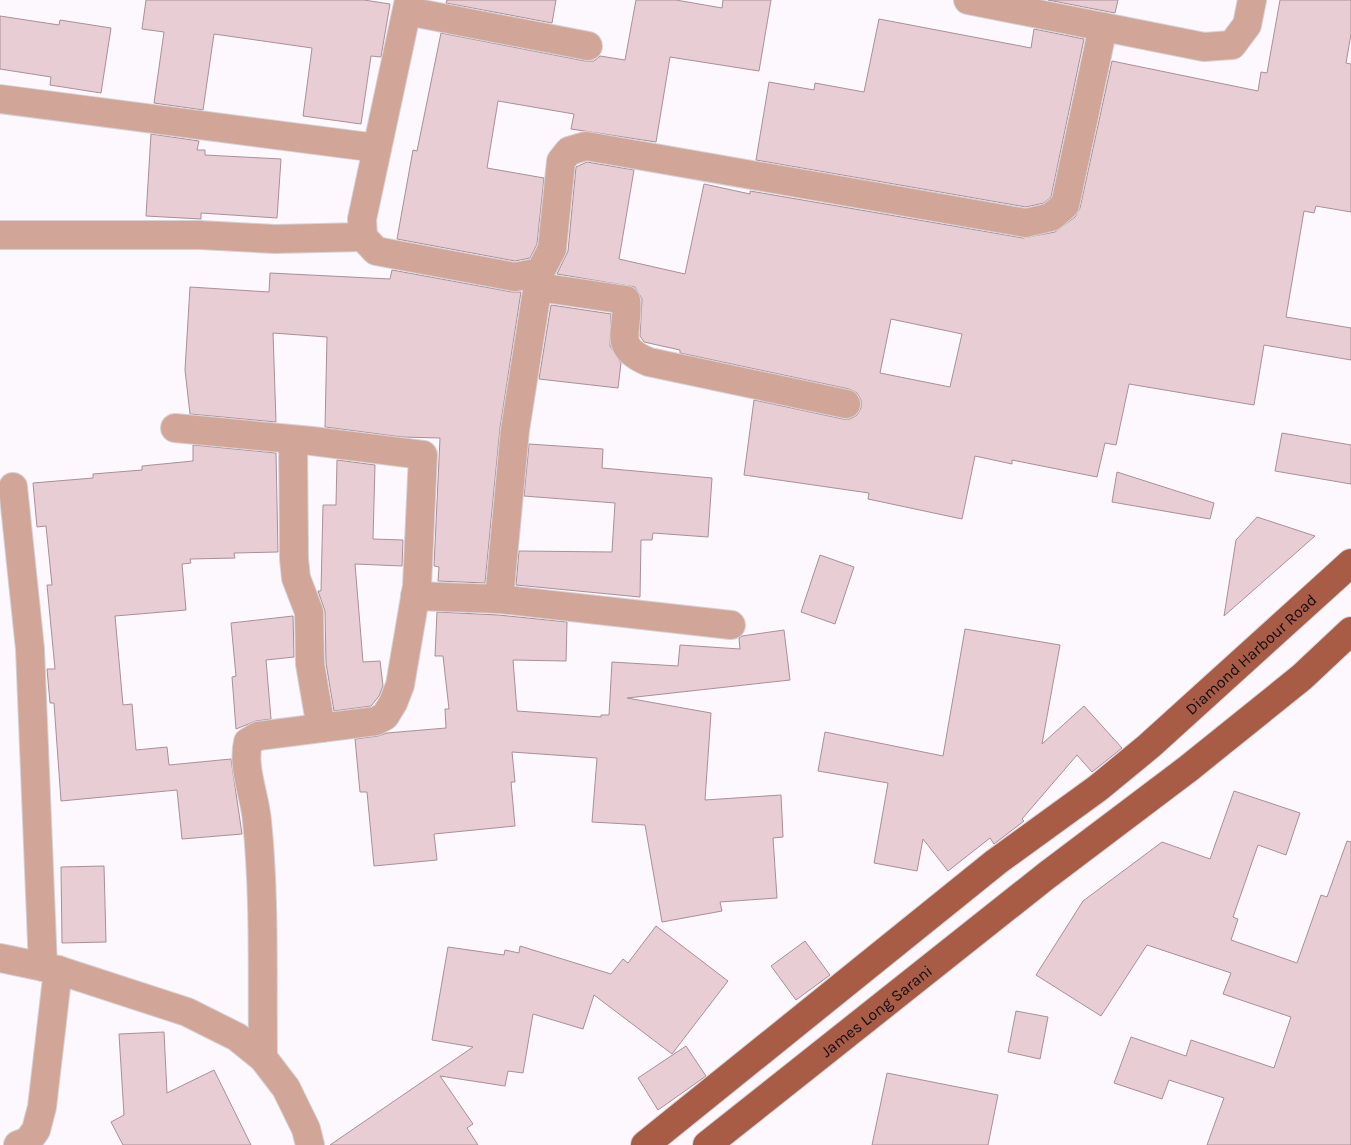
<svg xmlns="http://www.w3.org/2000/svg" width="1351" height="1145" viewBox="0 0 1351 1145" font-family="Karla,sans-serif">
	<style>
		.building { fill: #e9cdd5; stroke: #aa8f97; fill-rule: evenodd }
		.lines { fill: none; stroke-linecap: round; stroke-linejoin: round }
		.minor-casing { stroke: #d6d2d7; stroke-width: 30 }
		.major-casing { stroke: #d6d2d7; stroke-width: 30 }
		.minor { stroke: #d1a597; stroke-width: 28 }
		.major { stroke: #a85c45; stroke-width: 28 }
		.labels { text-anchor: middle; stroke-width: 4; stroke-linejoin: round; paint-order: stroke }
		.street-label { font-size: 16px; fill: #110b12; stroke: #fcf8fd }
	</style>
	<rect width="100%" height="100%" fill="#fcf8fd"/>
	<g class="building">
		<path d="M146,0H364L390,4L381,57L371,56L361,124L303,116L312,48L214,34L203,110L154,103L164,32L142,29Z"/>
		<path d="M447,0H556L552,23L446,3Z"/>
		<path d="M636,0H676L722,8L723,0H771L759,71L670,57L656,142L571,129L574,114L498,101L487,168L544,178L537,244L530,258L515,261L397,239L413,150L417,151L441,33L585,61H594L600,56L625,60Z"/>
		<path d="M1048,0H1118L1115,13Z"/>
		<path d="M1280,0H1351V34L1346,63L1351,64V212L1316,206L1314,213L1304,211L1286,317L1351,328V360L1264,345L1254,405L1129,384L1116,445L1105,443L1097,477L1012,460V464L975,456L962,519L868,499L869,493L744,475L754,400L843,419H850L857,415L861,408V400L857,393L849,389L680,353V350L644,342L640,336L642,299L635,287L557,274L568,251L576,167L587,162L634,170L619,259L685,274L704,184L750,194V191L1023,238L1055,232L1075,217L1080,208L1112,61L1258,91L1261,72L1267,73ZM891,319L962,334L950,387L880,373Z"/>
		<path d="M0,16L59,25L60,20L111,28L101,93L50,85L51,77L0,69Z"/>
		<path d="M879,19L1031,48L1034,29L1084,39L1051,197L1044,203L1026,207L756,160L769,82L814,90L815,83L864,92Z"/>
		<path d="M151,134L199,141L197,150H205V155L281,159L277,218L201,213V219L146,216Z"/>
		<path d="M392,270L512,292H521L500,428L485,583L438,581L439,567L434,566L440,438L402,437L325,427L327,337L273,333L276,422L190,414L185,370L190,287L269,292L270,273L390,279Z"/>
		<path d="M551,305L611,314L610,346L621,363L618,388L539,379Z"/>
		<path d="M1282,433L1351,445V484L1275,471Z"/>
		<path d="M529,444L603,449L602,468L712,478L708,537L653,533L652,540H641L640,597L516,585L519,551L612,552L615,503L524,496Z"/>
		<path d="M193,445L276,453L278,552L234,553L235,558L190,559L191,563L182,564L186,610L115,616L123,705L132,704L136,750L167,747L169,765L231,759L242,834L182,839L177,790L61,801L54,703H50L47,669H55L47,585H52L46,526L37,527L33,483L93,478V474L142,470V466L193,461Z"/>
		<path d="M337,460L375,465L373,539L403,540L402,566L355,564L363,662L380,661L383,686L379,696L371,706L334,711L326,663L325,611L318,591H321L323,505H336Z"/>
		<path d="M1117,472L1214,503L1210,519L1112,502Z"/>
		<path d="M1257,517L1315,536L1224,616L1236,540Z"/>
		<path d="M820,555L854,567L835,624L801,612Z"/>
		<path d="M437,612L498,615L567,622L566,661L513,660L517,711L601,717V715H609L612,662L678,666L680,645L740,649L739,638L742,636L784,630L790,680L627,698L711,713L705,800L781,795L783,837L773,838L777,898L720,902L722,911L662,922L645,825L592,822L597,758L512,752L515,782H511L515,826L434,834L437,860L374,866L367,792H360L355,739L378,736L387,733L446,728L445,709H449L443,656H435Z"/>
		<path d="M293,616L294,657L266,660L271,719L256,721L236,729L232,677L236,676L231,623Z"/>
		<path d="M965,629L1060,645L1042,744L1084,706L1122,748L1092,772L1077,755L1022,819L1024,821L994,844L990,838L948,871L923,839L917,871L874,863L888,783L818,771L825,732L943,756Z"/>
		<path d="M1234,791L1300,813L1286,855L1258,845L1233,917L1238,919L1231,940L1297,963L1321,895L1327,897L1347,841L1351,842V1145H1207L1224,1098L1169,1080L1162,1099L1114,1083L1131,1037L1186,1056L1191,1040L1274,1068L1291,1017L1223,994L1231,973L1147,945L1101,1016L1036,975L1083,901L1162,842L1210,859Z"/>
		<path d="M104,866L106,942L62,943L61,867Z"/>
		<path d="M656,926L728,981L672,1054L594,995L583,1029L533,1014L523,1073L508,1071L505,1086L440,1076L473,1124L467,1128L478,1145H330L473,1047L432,1040L448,947L504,955L505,950L519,953L520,946L611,974L623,959L628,963Z"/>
		<path d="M805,941L830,975L796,1000L771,966Z"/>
		<path d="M1016,1011L1048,1017L1040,1059L1008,1052Z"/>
		<path d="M164,1032L167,1093L214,1070L251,1145H123L111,1122L124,1115L119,1034Z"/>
		<path d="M686,1046L706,1076L658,1110L638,1078Z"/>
		<path d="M887,1073L998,1095L988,1145H872Z"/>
	</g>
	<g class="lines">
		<defs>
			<g id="minor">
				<path d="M409,0L362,219L363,237L376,251L515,277L540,272L552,249L561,161L569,151L586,146L1026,223L1051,217L1065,205L1103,27"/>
				<path d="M968,0L1204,47L1232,45L1247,25L1252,0"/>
				<path d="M407,11L588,46"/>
				<path d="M0,99L377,148"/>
				<path d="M0,235H200L275,239L363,237"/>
				<path d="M538,287L626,300C630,331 610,346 649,362L846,404"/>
				<path d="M175,428L312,441L423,455L417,586L400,685L393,703L385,716L376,721L258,736L248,742C242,768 255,796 257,821C265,900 262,980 263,1058"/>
				<path d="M293,440L294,559L296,578L309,612L310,664L321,728"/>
				<path d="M13,487L30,649L43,967"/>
				<path d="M415,596L499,599L731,625"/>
				<path d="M499,599L515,430L540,272"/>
				<path d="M0,958L58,970L187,1012L237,1037L263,1058L286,1088L306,1129L310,1145"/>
				<path d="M18,1145L28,1141L36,1130L42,1107L58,970"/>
			</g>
			<g id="major">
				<path id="s1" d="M645,1145L996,862L1098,788L1149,746L1351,563"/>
				<path id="s2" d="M707,1145L1046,876L1189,768L1302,677L1351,631"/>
			</g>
		</defs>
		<use href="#minor" class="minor-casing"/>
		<use href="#major" class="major-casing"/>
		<use href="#minor" class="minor"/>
		<use href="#major" class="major"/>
	</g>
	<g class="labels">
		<g class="street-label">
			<text dy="6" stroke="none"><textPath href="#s1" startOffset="780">Diamond Harbour Road</textPath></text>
			<text dy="6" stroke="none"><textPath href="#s2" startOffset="216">James Long Sarani</textPath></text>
		</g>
	</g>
</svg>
